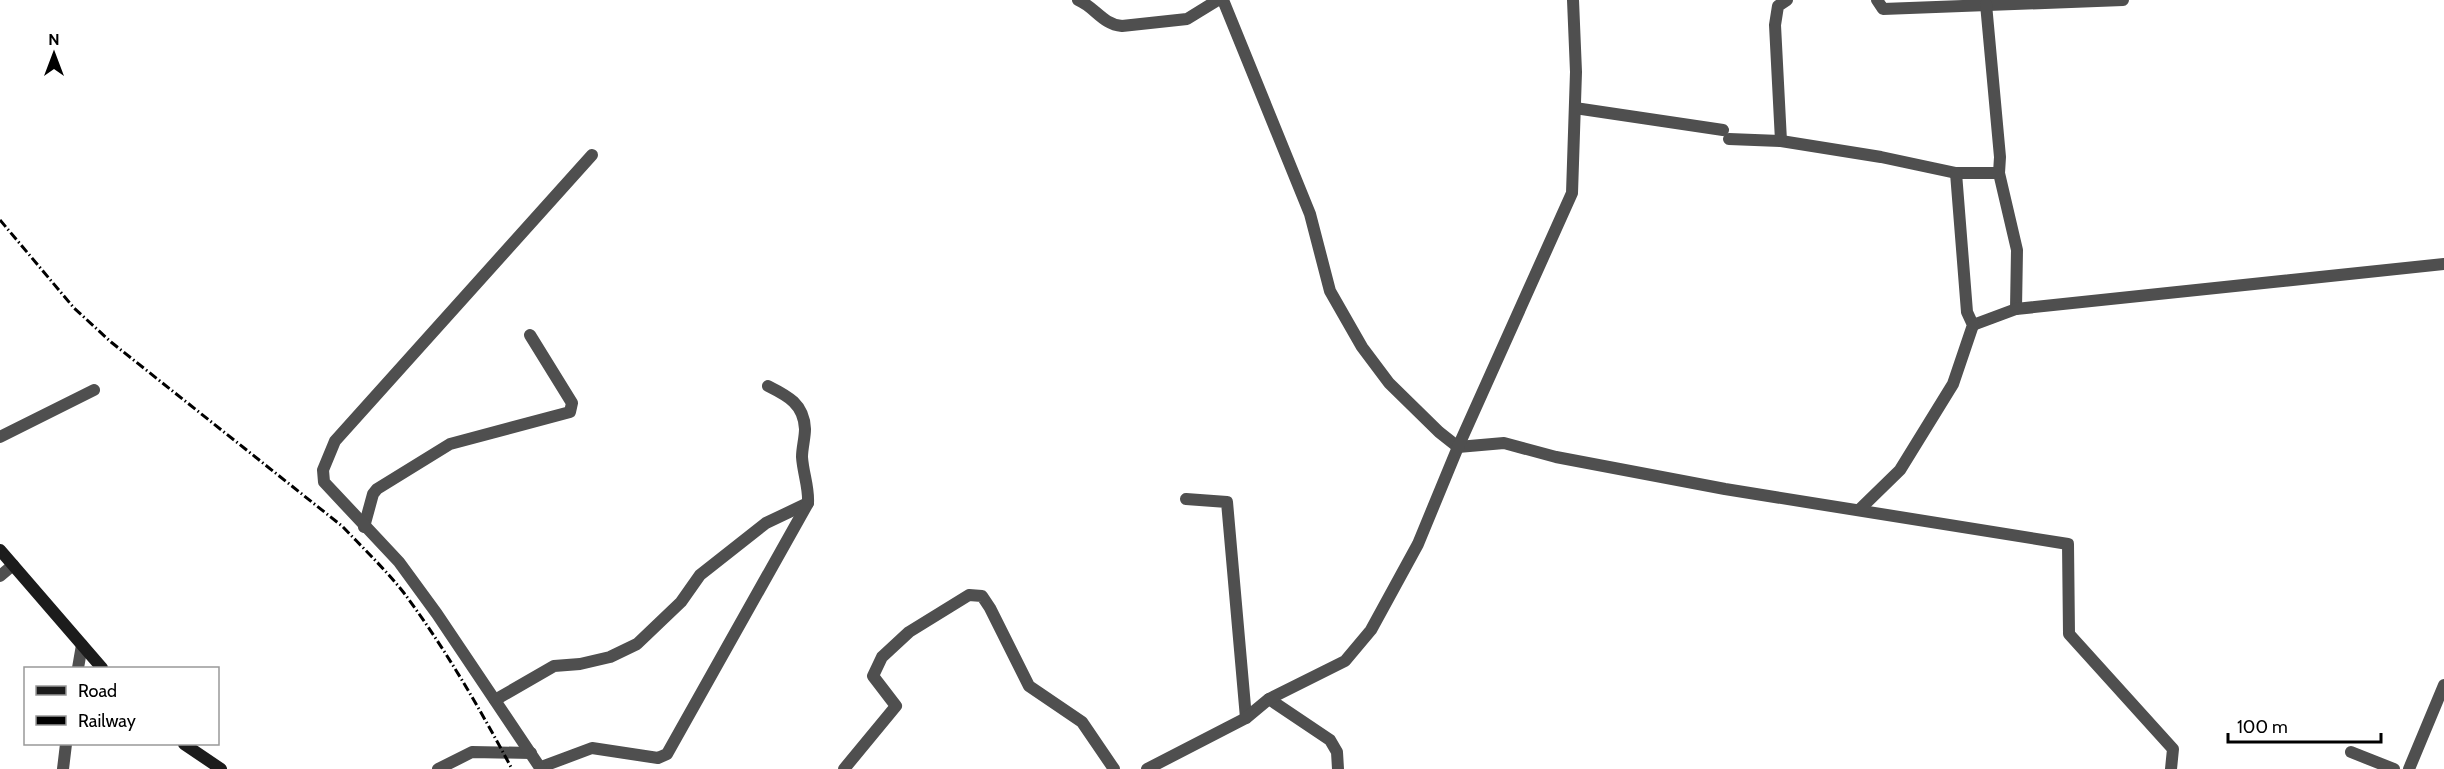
<svg xmlns="http://www.w3.org/2000/svg" width="2444" height="769" viewBox="0 0 2444 769" font-family="Cabin,sans-serif">
	<style>
		.lines { fill: none; stroke-linecap: round; stroke-linejoin: round }
		.minor { stroke: #4f4f4f; stroke-width: 12 }
		.secondary { stroke: #1c1c1c; stroke-width: 12 }
		.rail { stroke: #000; stroke-width: 3; stroke-dasharray: 9 3 1.5 3; stroke-linecap: butt }
	</style>
	<rect width="100%" height="100%" fill="#fff"/>
	<g class="lines">
		<g class="minor">
			<path d="M1078,0C1095,7 1102,24 1122,26L1187,19L1218,0"/>
			<path d="M1223,0L1310,214L1330,291L1362,347L1389,383L1439,432L1458,447L1504,443L1556,457L1725,489L2068,544L2069,634L2173,749L2171,769"/>
			<path d="M1877,0L1883,9L2123,0"/>
			<path d="M1986,4L2000,157L1999,173L2017,250L2016,309"/>
			<path d="M1575,108L1723,130"/>
			<path d="M1729,139L1781,141L1881,157L1956,173H1999"/>
			<path d="M1781,141L1775,25L1778,6L1787,0"/>
			<path d="M1973,325L2016,309L2444,264"/>
			<path d="M0,437L94,390"/>
			<path d="M1186,499L1227,502L1246,718"/>
			<path d="M1860,509L1900,470L1953,384L1973,325L1967,312L1956,173"/>
			<path d="M364,527L373,494L377,489L450,444L570,412L572,403L530,335"/>
			<path d="M0,576L13,565"/>
			<path d="M78,668L82,645"/>
			<path d="M1269,699L1330,740L1337,752L1338,769"/>
			<path d="M495,700L554,666L580,664L610,657L637,644L681,602L700,575L766,523L808,503"/>
			<path d="M2351,752L2394,769"/>
			<path d="M541,767L592,748L658,758L667,754L808,503C809,487 803,473 802,457C802,448 805,438 805,429C804,404 788,396 768,386"/>
			<path d="M63,769L66,744"/>
			<path d="M438,769L472,752L531,753"/>
			<path d="M541,769L437,614L399,562L324,482L323,470L335,441L592,155"/>
			<path d="M844,769L896,706L873,676L882,657L909,632L969,595L982,596L990,608L1029,686L1082,722L1114,769"/>
			<path d="M1147,769L1246,718L1269,699L1345,661L1371,630L1418,544L1458,447L1572,193L1576,72L1573,0"/>
			<path d="M2409,769L2444,685"/>
		</g>
		<g class="secondary">
			<path d="M0,550L102,668"/>
			<path d="M184,744L221,769"/>
		</g>
		<path class="rail" d="M0,220L74,308L111,342L342,526C363,548 385,569 404,593C445,648 480,709 512,769"/>
	</g>
	<rect x="24" y="667" width="195" height="78" fill="#ffffff" stroke="#999999" stroke-width="1.5"/>
	<rect x="36" y="686" width="30" height="9" fill="#1c1c1c" stroke="#999999" stroke-width="1.5"/>
	<text x="78" y="697" font-size="18" fill="#000000">Road</text>
	<rect x="36" y="716" width="30" height="9" fill="#000000" stroke="#999999" stroke-width="1.5"/>
	<text x="78" y="727" font-size="18" fill="#000000">Railway</text>
	<g transform="translate(54 54)" stroke="#ffffff" stroke-width="4.5" paint-order="stroke">
	<path d="M0-4.5L10 22L0 15L-10 22Z" fill="#000000"/>
	<text y="-9" font-size="16" font-weight="bold" text-anchor="middle" fill="#000000">N</text>
	</g>
	<path d="M2228 733v9h153v-9" fill="none" stroke="#000000" stroke-width="3"/>
	<text x="2237" y="733" font-size="18" fill="#000000" stroke="#ffffff" stroke-width="4.5" paint-order="stroke">100 m</text>
</svg>
